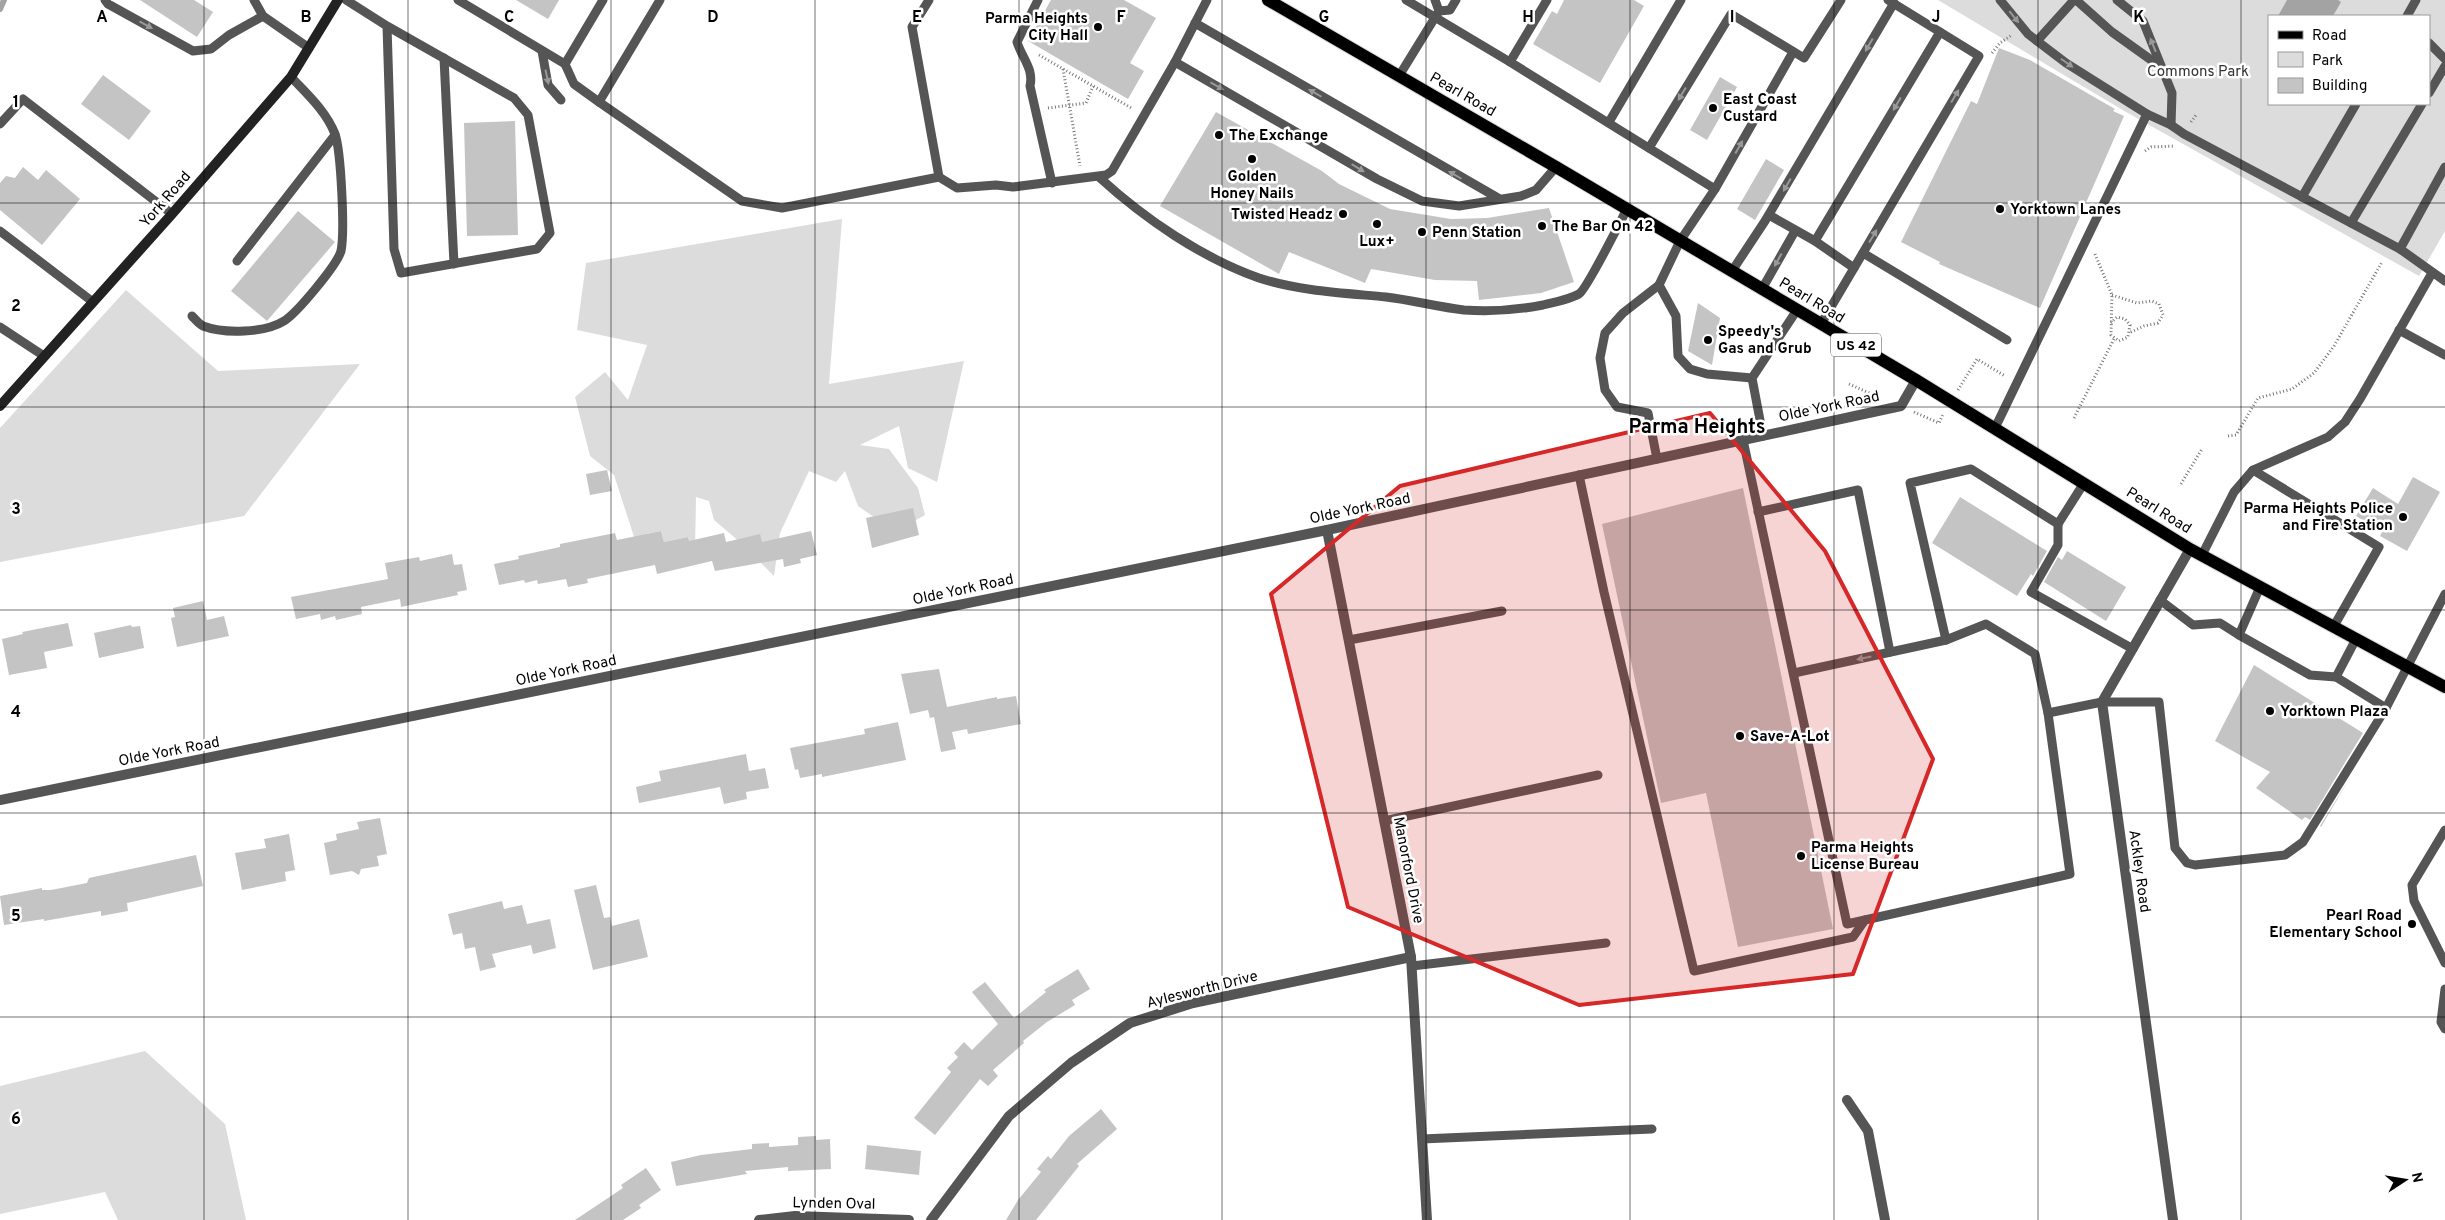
<svg xmlns="http://www.w3.org/2000/svg" width="2445" height="1220" viewBox="0 0 2445 1220" font-family="Overpass,sans-serif">
	<style>
		.green { fill: #dcdcdc; fill-rule: evenodd }
		.water { fill: #a3a3a3 }
		.lines { fill: none; stroke-linecap: round; stroke-linejoin: round }
		.stream { stroke: #a3a3a3; stroke-width: 6 }
		.building { fill: #c4c4c4 }
		.primary-casing { stroke: #dbdbdb; stroke-width: 14 }
		.path { stroke: #777; stroke-width: 3; stroke-dasharray: 1 2.5; stroke-linecap: butt }
		.lane { stroke: #555; stroke-width: 9 }
		.street { stroke: #555; stroke-width: 10 }
		.secondary { stroke: #222; stroke-width: 10 }
		.primary { stroke: #000; stroke-width: 12 }
		.oneway { fill: #999 }
		.marked { fill: #d62828; fill-opacity: 0.2; stroke: #d62828; stroke-width: 4; stroke-linejoin: round }
		.grid { fill: none; stroke: #000; stroke-width: 1; stroke-opacity: 0.55 }
		.poi-dot { fill: #000; stroke: #fff; stroke-width: 2 }
		.labels { text-anchor: middle; stroke-width: 5; stroke-linejoin: round; paint-order: stroke }
		.shield { fill: #fff; stroke: #4c4c4c; stroke-width: 1 }
		.shield-label { font-size: 14px; font-weight: bold; fill: #000 }
		.poi-label { font-size: 15px; font-weight: bold; fill: #000; stroke: #fff; text-anchor: start }
		.park-label { font-size: 15px; fill: #333; stroke: #fff }
		.street-label { font-size: 15px; fill: #000; stroke: #fff }
		.district-label { font-size: 20px; font-weight: bold; fill: #000; stroke: #fff }
		.grid-label { font-size: 16px; text-anchor: middle; font-weight: bold; fill: #000; stroke: #fff; stroke-width: 5; stroke-linejoin: round; paint-order: stroke }
	</style>
	<rect width="100%" height="100%" fill="#fff"/>
	<g class="green">
		<path d="M1938,0H2445V231L2419,276L2126,112ZM2269,16H2429V104H2269Z"/>
		<path d="M842,219L829,384L964,361L937,482L908,468L899,426L860,445L889,449L918,488L925,515L895,532L858,506L845,471L836,482L809,471L780,533L774,576L741,543L714,520L709,501L696,497L695,551L691,552L688,537L664,542L661,531L646,534L637,546L614,475L590,456L575,397L605,372L628,400L647,345L577,330L586,263Z"/>
		<path d="M126,290L218,371L360,364L244,516L0,562V428Z"/>
		<path d="M145,1051L225,1124L246,1220H118L105,1192L0,1214V1086Z"/>
	</g>
	<path class="water" d="M2287,0H2338L2341,2L2333,16H2278Z"/>
	<g class="lines">
		<path class="stream" d="M0,9L4,0"/>
	</g>
	<g class="building">
		<path d="M140,0H194L213,12L197,37Z"/>
		<path d="M516,0H559L548,19Z"/>
		<path d="M1051,0H1124L1156,18L1130,63L1144,71L1128,99L1028,41Z"/>
		<path d="M1564,0H1634L1644,6L1600,83L1533,44L1552,11L1557,14Z"/>
		<path d="M1999,48L2030,60L2115,109L2113,111L2124,116L2040,308L1939,264L1940,262L1901,242L1971,101L1977,104Z"/>
		<path d="M103,75L151,111L129,140L81,104Z"/>
		<path d="M1720,77L1737,87L1707,140L1690,130Z"/>
		<path d="M1216,112L1322,171L1339,184L1390,209L1451,219L1487,218L1549,208L1574,282L1541,293L1479,300L1477,281L1435,280L1371,269L1365,283L1289,252L1279,274L1160,206Z"/>
		<path d="M515,121L518,235L467,236L464,123Z"/>
		<path d="M1766,159L1784,170L1755,220L1737,209Z"/>
		<path d="M23,167L38,180L46,170L80,199L42,245L0,210V183L6,176L15,178Z"/>
		<path d="M298,211L335,242L267,321L231,291Z"/>
		<path d="M1698,303L1720,318L1712,365L1688,351Z"/>
		<path d="M607,470L612,491L590,495L586,474Z"/>
		<path d="M2413,477L2440,492L2407,551L2380,536L2382,532L2356,516L2373,488L2398,504Z"/>
		<path d="M1743,488L1833,929L1738,947L1706,793L1661,803L1602,524Z"/>
		<path d="M1960,497L2047,551L2033,576L2031,574L2017,596L1932,543Z"/>
		<path d="M913,508L919,535L872,548L866,518Z"/>
		<path d="M661,531L664,542L688,537L689,541L724,533L726,542L760,534L762,542L811,531L817,555L800,559L801,563L784,567L783,559L715,571L712,561L657,574L655,565L587,579L588,583L568,587L566,579L538,584L537,580L525,583L524,580L499,585L494,564L519,559L518,556L560,547V544L615,533L617,540Z"/>
		<path d="M2067,551L2126,587L2106,621L2044,582L2058,557L2062,560Z"/>
		<path d="M452,554L454,565L462,564L467,590L457,592L458,595L401,607L400,599L361,607L362,614L336,620L335,616L321,620L320,614L296,619L291,597L388,579L385,563L419,557L420,561Z"/>
		<path d="M203,601L207,620L224,616L229,636L177,647L171,618L175,617L173,608Z"/>
		<path d="M68,623L73,646L44,652L47,668L9,675L2,639L23,634L22,632Z"/>
		<path d="M131,625L132,627L140,626L144,648L99,658L94,633Z"/>
		<path d="M2254,665L2363,733L2310,820L2305,817L2302,820L2256,788L2270,772L2215,741Z"/>
		<path d="M939,669L947,707L997,697V699L1016,696L1021,724L968,734L967,729L952,732L956,749L941,752L934,717L930,718L928,710L910,714L901,674Z"/>
		<path d="M898,722L906,760L822,777V774L800,778L798,769L795,770L790,748L865,734L864,729Z"/>
		<path d="M746,754L749,771L765,768L769,788L746,792L747,799L724,804L720,787L639,803L636,787L661,781L659,771Z"/>
		<path d="M2351,776L2321,827L2320,826Z"/>
		<path d="M380,818L387,854L377,856L379,866L361,869L359,875L352,871L330,875L324,843L337,840L336,834L359,829L357,822Z"/>
		<path d="M289,834L295,870L285,872L286,881L242,890L235,853L266,848L264,839Z"/>
		<path d="M196,855L203,886L127,903L128,911L101,916V911L44,921V919L4,925L0,896L42,888V890H51L87,883L89,878Z"/>
		<path d="M596,885L604,918L610,917L612,926L639,919L648,957L593,970L574,890Z"/>
		<path d="M502,901L504,909L522,905L527,924L550,919L556,948L533,954L531,945L492,954L496,967L480,971L475,947L465,949L462,933L453,935L448,914Z"/>
		<path d="M1078,969L1090,989L1072,1000L1075,1005L1047,1022L1023,1041L1024,1043L993,1070L998,1076L988,1086L980,1079L935,1135L914,1118L951,1072L947,1068L958,1057L954,1053L964,1042L972,1050L998,1024L972,992L985,982L1014,1018L1046,992L1044,990Z"/>
		<path d="M1101,1109L1117,1129L1077,1164L1079,1166L1036,1220H1006L1018,1200L1041,1172L1037,1169L1048,1156L1051,1159L1069,1136Z"/>
		<path d="M816,1136V1140L830,1139L831,1169L788,1171V1167L745,1171L747,1174L676,1186L671,1162L701,1155L752,1149V1144L769,1143V1147L798,1145V1137Z"/>
		<path d="M867,1145L921,1151L919,1175L865,1169Z"/>
		<path d="M646,1168L661,1190L639,1205L641,1208L623,1220H575L623,1188L621,1185Z"/>
	</g>
	<g class="lines">
		<defs>
			<path id="primary" d="M1268,0L1556,167L1916,380L2190,549L2445,687"/>
		</defs>
		<use href="#primary" class="primary-casing"/>
		<g class="path">
			<path d="M1992,53L2000,43L2012,35"/>
			<path d="M1039,55L1133,109"/>
			<path d="M1063,69L1080,166"/>
			<path d="M1048,108L1086,103L1093,86"/>
			<path d="M2191,122L2196,115"/>
			<path d="M2145,151L2151,147L2175,146"/>
			<path d="M2095,254L2112,295L2111,335L2119,341L2128,337L2130,325L2125,319L2117,317L2110,324"/>
			<path d="M2112,295L2137,303L2152,301L2159,304L2163,315L2158,323L2144,326L2129,333"/>
			<path d="M1849,384L1876,396"/>
			<path d="M1958,390L1977,359L2005,376"/>
			<path d="M1914,412L1939,423L1943,414"/>
			<path d="M2074,418L2115,337"/>
			<path d="M2228,436L2236,435L2258,398L2292,389L2314,373L2334,346L2382,262"/>
			<path d="M2181,484L2202,449"/>
		</g>
		<g class="lane">
			<path d="M105,0L108,4L193,51L211,49L229,35L263,16"/>
			<path d="M254,0L263,16L309,48"/>
			<path d="M346,0L387,26L514,98L528,115L550,233L537,249L401,273L394,249L387,26"/>
			<path d="M458,0L565,64L603,0"/>
			<path d="M660,0L599,102L742,201L782,208L939,177L912,27L929,0"/>
			<path d="M1038,0L1017,42C1022,58 1034,69 1030,86L1052,183"/>
			<path d="M1406,0L1510,62"/>
			<path d="M1435,0L1439,11"/>
			<path d="M1547,0L1510,62L1715,189"/>
			<path d="M2000,0L2028,34L2066,63L2147,114"/>
			<path d="M2076,0L2112,32L2161,67"/>
			<path d="M2117,0L2143,21L2172,93L2171,125"/>
			<path d="M1439,11L1450,10L1456,0"/>
			<path d="M2407,16L2416,0"/>
			<path d="M1195,23L1498,198"/>
			<path d="M2037,41L2074,0"/>
			<path d="M2429,43L2445,59"/>
			<path d="M542,51L548,85L561,100"/>
			<path d="M444,58L454,264"/>
			<path d="M1175,62L1377,179L1422,201L1459,206L1521,196L1536,190L1556,167"/>
			<path d="M565,64L574,84L599,102"/>
			<path d="M1399,76L1439,11"/>
			<path d="M2429,93L2445,66"/>
			<path d="M1609,122L1681,0"/>
			<path d="M0,124L23,99L172,214"/>
			<path d="M1649,148L1731,14L1804,58L1841,0"/>
			<path d="M939,177L957,188L996,185L1013,187L1106,175L1112,171L1175,62L1207,0"/>
			<path d="M1100,178C1145,219 1202,258 1259,278C1299,291 1344,293 1386,297C1412,300 1438,307 1464,310C1490,312 1517,310 1543,305C1555,302 1568,300 1579,294C1587,289 1620,222 1627,209"/>
			<path d="M2302,197L2356,104"/>
			<path d="M1769,215L1815,241L1854,268"/>
			<path d="M2351,223L2422,104"/>
			<path d="M0,231L93,302"/>
			<path d="M1815,241L1940,32"/>
			<path d="M2400,249L2445,167"/>
			<path d="M1863,253L2007,340"/>
			<path d="M237,261L335,135"/>
			<path d="M1732,271L1765,221L1894,3"/>
			<path d="M1659,285L1676,316L1678,356L1690,369L1707,374L1752,378"/>
			<path d="M1762,289L1795,231"/>
			<path d="M192,316C195,319 199,324 203,326C224,334 265,333 284,321C297,313 337,265 341,251C345,232 341,151 335,134C326,111 307,94 291,77"/>
			<path d="M1821,324L1979,56L1888,0"/>
			<path d="M0,327L44,356"/>
			<path d="M2399,330L2445,355"/>
			<path d="M1995,428L2147,114L2171,125L2184,134L2400,249L2445,281"/>
			<path d="M1763,436L1752,378L1797,310"/>
			<path d="M1743,440L1847,924L1865,920"/>
			<path d="M1657,459L1648,413L1617,407L1605,390L1600,358L1605,333L1623,313L1659,285L1680,241L1715,189L1793,52"/>
			<path d="M2253,470L2379,547L2334,626"/>
			<path d="M1579,475L1604,592L1694,971L1853,937L1865,920L2070,874L2048,713"/>
			<path d="M2084,483L2058,524L1971,469L1910,483L1946,640L1986,624L2035,654L2048,713L2102,702H2159L2175,848L2187,863L2195,865L2285,855L2303,842L2386,708"/>
			<path d="M1758,512L1858,490L1890,652"/>
			<path d="M2058,524V545L2031,592L2133,649"/>
			<path d="M2202,555L2234,492L2253,470L2328,437L2345,422L2360,399L2432,273"/>
			<path d="M2260,587L2239,635L2310,675L2336,677L2386,708L2445,594"/>
			<path d="M2160,600L2193,625L2220,623L2239,635"/>
			<path d="M1349,640L1502,611"/>
			<path d="M1794,673L1946,640"/>
			<path d="M2336,677L2356,639"/>
			<path d="M1384,821L1598,775"/>
			<path d="M2445,830L2412,885L2414,901L2445,963"/>
			<path d="M1412,966L1606,943"/>
			<path d="M2445,989L2441,1022L2445,1029"/>
			<path d="M1422,1139L1652,1129"/>
		</g>
		<g class="street">
			<path d="M1327,530L1411,957L1427,1220"/>
			<path d="M0,800L1327,530L1901,406L1916,380"/>
			<path d="M1847,1100L1868,1131L1885,1220"/>
			<path d="M759,1220L795,1216L909,1220"/>
			<path d="M931,1220L1009,1116L1071,1063L1130,1023L1193,1003L1411,957"/>
			<path d="M2173,1220L2102,702L2190,549"/>
		</g>
		<path class="secondary" d="M0,406L172,214L291,77L338,0"/>
		<use href="#primary" class="primary"/>
	</g>
	<defs><path id="oneway-solid" d="M-6-.8H1V-3.2L6.5 0L1 3.2V.8H-6Z" transform="scale(1.25)"/></defs>
	<g class="oneway">
		<use href="#oneway-solid" transform="translate(2014 17) rotate(51)"/>
		<use href="#oneway-solid" transform="translate(146 25) rotate(29)"/>
		<use href="#oneway-solid" transform="translate(1869 45) rotate(120)"/>
		<use href="#oneway-solid" transform="translate(2153 45) rotate(-112)"/>
		<use href="#oneway-solid" transform="translate(2067 63) rotate(35)"/>
		<use href="#oneway-solid" transform="translate(547 77) rotate(78)"/>
		<use href="#oneway-solid" transform="translate(1217 86) rotate(29)"/>
		<use href="#oneway-solid" transform="translate(1315 93) rotate(-150)"/>
		<use href="#oneway-solid" transform="translate(1682 94) rotate(121)"/>
		<use href="#oneway-solid" transform="translate(1955 96) rotate(-59)"/>
		<use href="#oneway-solid" transform="translate(1897 104) rotate(121)"/>
		<use href="#oneway-solid" transform="translate(1739 147) rotate(-61)"/>
		<use href="#oneway-solid" transform="translate(1358 168) rotate(31)"/>
		<use href="#oneway-solid" transform="translate(1455 175) rotate(-150)"/>
		<use href="#oneway-solid" transform="translate(1787 185) rotate(120)"/>
		<use href="#oneway-solid" transform="translate(1873 236) rotate(-59)"/>
		<use href="#oneway-solid" transform="translate(1778 260) rotate(119)"/>
		<use href="#oneway-solid" transform="translate(1864 658) rotate(168)"/>
	</g>
	<path class="marked" d="M1710,413L1825,551L1933,759L1853,974L1579,1005L1348,907L1271,594L1400,486Z"/>
	<path class="grid" d="M204,0V1220M408,0V1220M611,0V1220M815,0V1220M1019,0V1220M1222,0V1220M1426,0V1220M1630,0V1220M1834,0V1220M2038,0V1220M2241,0V1220M0,203H2445M0,407H2445M0,610H2445M0,813H2445M0,1017H2445"/>
	<g class="poi-dot">
		<circle cx="1098" cy="27" r="5"/>
		<circle cx="1713" cy="108" r="5"/>
		<circle cx="1219" cy="135" r="5"/>
		<circle cx="1252" cy="159" r="5"/>
		<circle cx="2000" cy="209" r="5"/>
		<circle cx="1343" cy="214" r="5"/>
		<circle cx="1377" cy="224" r="5"/>
		<circle cx="1542" cy="226" r="5"/>
		<circle cx="1422" cy="232" r="5"/>
		<circle cx="1708" cy="340" r="5"/>
		<circle cx="2403" cy="517" r="5"/>
		<circle cx="2270" cy="711" r="5"/>
		<circle cx="1740" cy="736" r="5"/>
		<circle cx="1801" cy="856" r="5"/>
		<circle cx="2412" cy="924" r="5"/>
	</g>
	<g class="labels">
		<rect class="shield" x="1831" y="333.5" width="50" height="23" rx="4"/>
		<g class="shield-label">
			<text x="1856" y="350">US 42</text>
		</g>
		<g class="poi-label">
			<text x="1088" y="23" text-anchor="end">Parma Heights<tspan x="1088" dy="17">City Hall</tspan></text>
			<text x="1723" y="104">East Coast<tspan x="1723" dy="17">Custard</tspan></text>
			<text x="1229" y="140">The Exchange</text>
			<text x="1252" y="181" text-anchor="middle">Golden<tspan x="1252" dy="17">Honey Nails</tspan></text>
			<text x="2010" y="214">Yorktown Lanes</text>
			<text x="1333" y="219" text-anchor="end">Twisted Headz</text>
			<text x="1552" y="231">The Bar On 42</text>
			<text x="1432" y="237">Penn Station</text>
			<text x="1377" y="246" text-anchor="middle">Lux+</text>
			<text x="1718" y="336">Speedy's<tspan x="1718" dy="17">Gas and Grub</tspan></text>
			<text x="2393" y="513" text-anchor="end">Parma Heights Police<tspan x="2393" dy="17">and Fire Station</tspan></text>
			<text x="2280" y="716">Yorktown Plaza</text>
			<text x="1750" y="741">Save-A-Lot</text>
			<text x="1811" y="852">Parma Heights<tspan x="1811" dy="17">License Bureau</tspan></text>
			<text x="2402" y="920" text-anchor="end">Pearl Road<tspan x="2402" dy="17">Elementary School</tspan></text>
		</g>
		<g class="park-label">
			<text x="2198" y="76">Commons Park</text>
		</g>
		<g class="street-label">
			<text transform="translate(1463 94) rotate(30)" y="5">Pearl Road</text>
			<text transform="translate(165 199) rotate(-49)" y="5">York Road</text>
			<text transform="translate(1812 300) rotate(31)" y="5">Pearl Road</text>
			<text transform="translate(1829 406) rotate(-12)" y="5">Olde York Road</text>
			<text transform="translate(1360 508) rotate(-12)" y="5">Olde York Road</text>
			<text transform="translate(2159 510) rotate(32)" y="5">Pearl Road</text>
			<text transform="translate(963 589) rotate(-12)" y="5">Olde York Road</text>
			<text transform="translate(566 670) rotate(-12)" y="5">Olde York Road</text>
			<text transform="translate(169 751) rotate(-11)" y="5">Olde York Road</text>
			<text transform="translate(1409 870) rotate(79)" y="5">Manorford Drive</text>
			<text transform="translate(2140 871) rotate(82)" y="5">Ackley Road</text>
			<text transform="translate(1202 989) rotate(-14)" y="5">Aylesworth Drive</text>
			<text transform="translate(834 1203) rotate(1)" y="5">Lynden Oval</text>
		</g>
		<g class="district-label">
			<text x="1697" y="433">Parma Heights</text>
		</g>
	</g>
	<g class="grid-label">
		<text x="102" y="22">A</text>
		<text x="306" y="22">B</text>
		<text x="509" y="22">C</text>
		<text x="713" y="22">D</text>
		<text x="917" y="22">E</text>
		<text x="1121" y="22">F</text>
		<text x="1324" y="22">G</text>
		<text x="1528" y="22">H</text>
		<text x="1732" y="22">I</text>
		<text x="1936" y="22">J</text>
		<text x="2139" y="22">K</text>
		<text x="16" y="107">1</text>
		<text x="16" y="311">2</text>
		<text x="16" y="514">3</text>
		<text x="16" y="717">4</text>
		<text x="16" y="921">5</text>
		<text x="16" y="1124">6</text>
	</g>
	<rect x="2268" y="15" width="162" height="90" fill="#ffffff" stroke="#999999"/>
	<rect x="2278" y="31" width="25" height="8" fill="#000000" stroke="#999999"/>
	<text x="2312" y="40" font-size="15" fill="#000000">Road</text>
	<rect x="2278" y="52" width="25" height="15" fill="#dcdcdc" stroke="#999999"/>
	<text x="2312" y="65" font-size="15" fill="#000000">Park</text>
	<rect x="2278" y="78" width="25" height="15" fill="#c4c4c4" stroke="#999999"/>
	<text x="2312" y="90" font-size="15" fill="#000000">Building</text>
	<g transform="translate(2405 1180) rotate(78)" stroke="#ffffff" stroke-width="4" paint-order="stroke">
	<path d="M0-4L9 19L0 12L-9 19Z" fill="#000000"/>
	<text y="-8" font-size="14" font-weight="bold" text-anchor="middle" fill="#000000">N</text>
	</g>
</svg>
